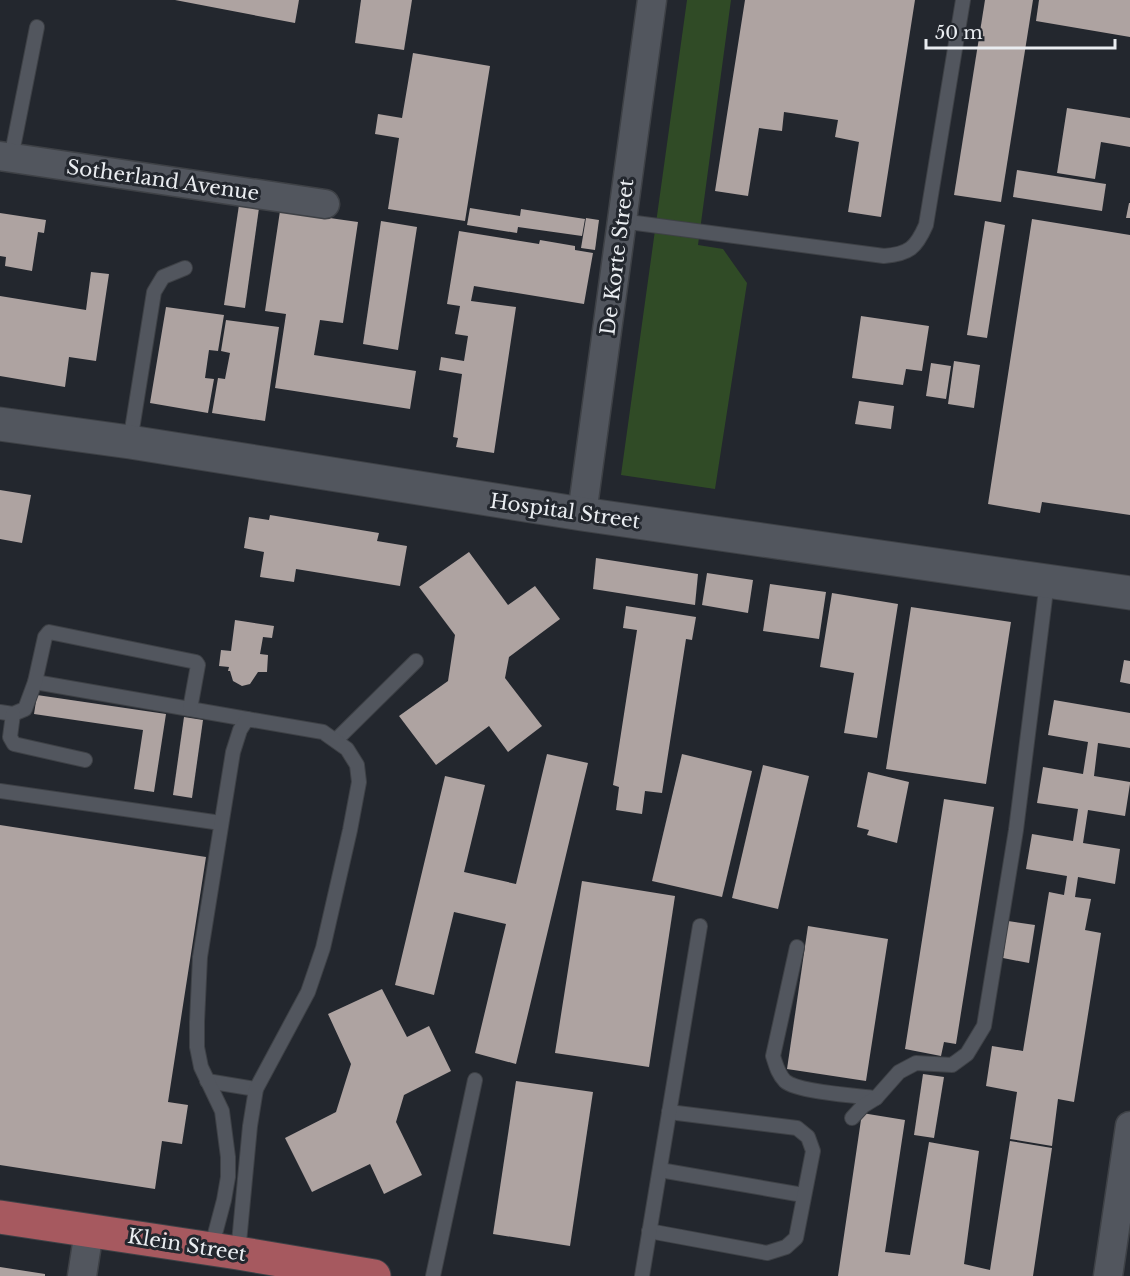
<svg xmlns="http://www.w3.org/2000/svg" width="1130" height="1276" viewBox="0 0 1130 1276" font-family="'Libre Baskerville',serif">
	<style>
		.green { fill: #304b26 }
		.building { fill: #aea3a1 }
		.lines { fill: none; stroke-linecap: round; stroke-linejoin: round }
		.service-casing { stroke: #3e4146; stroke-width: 16 }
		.minor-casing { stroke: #3e4146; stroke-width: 31 }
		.tertiary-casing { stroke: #3e4146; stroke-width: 35 }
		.primary-casing { stroke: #3e4146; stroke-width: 35 }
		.service { stroke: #52565e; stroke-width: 14 }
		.minor { stroke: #52565e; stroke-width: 28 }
		.tertiary { stroke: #52565e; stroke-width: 33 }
		.primary { stroke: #a6595f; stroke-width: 33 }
		.labels { text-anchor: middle; stroke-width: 6; stroke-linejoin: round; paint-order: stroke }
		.street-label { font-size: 20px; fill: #eaedf1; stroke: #23272e }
	</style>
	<rect width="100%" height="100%" fill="#23272e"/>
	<path class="green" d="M687,0H731L698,245L723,249L747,283L715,489L621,475Z"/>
	<g class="building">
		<path d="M175,0H299L295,23Z"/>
		<path d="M361,0H412L404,50L355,43Z"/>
		<path d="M745,0H915L881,217L848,212L859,142L835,137L838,120L784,112L782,131L759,128L748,196L715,191Z"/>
		<path d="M985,0H1033L1001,202L954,195Z"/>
		<path d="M1039,0H1130V37L1036,21Z"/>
		<path d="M413,53L490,66L465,221L388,209L399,138L375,134L378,114L402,118Z"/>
		<path d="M1067,108L1130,118V147L1101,142L1095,179L1057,173Z"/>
		<path d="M1017,170L1106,184L1102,211L1013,197Z"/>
		<path d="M1129,203H1130V218H1126Z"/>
		<path d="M239,205L259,208L245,308L224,305Z"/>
		<path d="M470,208L520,216L521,209L585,219L582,236L518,227L517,233L467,225Z"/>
		<path d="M280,211L358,222L343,323L320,320L314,355L416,371L410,409L275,388L286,314L265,311Z"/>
		<path d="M0,213L46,220L44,233L38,232L32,271L5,266L6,257L0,256Z"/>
		<path d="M586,218L599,220L595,250L581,248Z"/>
		<path d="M1032,219L1130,235V515L1042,502L1040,513L988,504Z"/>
		<path d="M381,221L417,227L398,350L363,344Z"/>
		<path d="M985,221L1005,225L987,338L967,335Z"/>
		<path d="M459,231L539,244L540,240L575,246V250L593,253L584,304L474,286L471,301L516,307L494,453L456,447L458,438L453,437L462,374L439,370L441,357L464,361L468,336L455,334L460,306L447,304Z"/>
		<path d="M91,272L109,274L96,361L69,357L65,387L0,376V296L86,310Z"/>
		<path d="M166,307L224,315L218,351L209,350L205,378L214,379L208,413L150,403Z"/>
		<path d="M861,316L929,326L922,371L906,369L903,385L852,378Z"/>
		<path d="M226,320L279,327L265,421L212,413L218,378L225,379L230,353L221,351Z"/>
		<path d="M954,361L980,365L974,408L948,404Z"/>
		<path d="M931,363L951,366L946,399L926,396Z"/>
		<path d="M859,401L894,406L891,429L855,424Z"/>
		<path d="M0,490L31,495L22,543L0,539Z"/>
		<path d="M270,515L379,533L377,541L407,546L400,586L296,569L294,582L260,577L264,552L244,548L249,517L269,520Z"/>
		<path d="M469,552L508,605L535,586L560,619L509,657L505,678L542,726L508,752L489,726L436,765L399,716L448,681L455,635L419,587Z"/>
		<path d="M596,558L698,574L695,605L593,589Z"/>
		<path d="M707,573L753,580L748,613L702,605Z"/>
		<path d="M770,584L826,592L819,639L763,631Z"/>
		<path d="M832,593L898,604L877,738L844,733L854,673L820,667Z"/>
		<path d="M626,606L696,617L692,640L686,639L662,793L645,791L642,814L616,810L619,787L613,785L637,630L623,628Z"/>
		<path d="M911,607L1011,622L986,784L886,769Z"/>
		<path d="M235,620L274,626L272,638L263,637L260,654L268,655L267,672H258L250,684L242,686L233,681L230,671H228L229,667L219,666L221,650L231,651Z"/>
		<path d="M1124,660L1130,661V684L1120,682Z"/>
		<path d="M37,695L166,714L154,792L134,789L143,730L34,714Z"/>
		<path d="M1054,700L1130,713V748L1098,743L1094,776L1130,782V784L1125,816L1088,810L1083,843L1120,849L1115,884L1078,877L1075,897L1091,899L1085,930L1101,933L1074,1102L1058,1099L1052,1146L1010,1139L1017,1092L986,1086L992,1046L1023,1051L1049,892L1064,895L1067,876L1026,869L1032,834L1073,841L1078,809L1037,803L1043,767L1083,774L1088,742L1048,735Z"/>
		<path d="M184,717L203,720L192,798L173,795Z"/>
		<path d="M547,754L588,763L516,1064L475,1053L506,924L454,912L434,995L395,985L445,776L485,785L464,872L516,884Z"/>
		<path d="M682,754L752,771L722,897L652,881Z"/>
		<path d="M763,765L809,776L778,909L732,898Z"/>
		<path d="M868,772L909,782L897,843L867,835L869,830L857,827Z"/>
		<path d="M944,799L994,807L956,1044L944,1042L941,1056L905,1049Z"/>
		<path d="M0,825L206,857L168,1102L188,1105L182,1144L162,1141L155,1189L0,1165Z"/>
		<path d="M582,881L675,896L649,1067L555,1053Z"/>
		<path d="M1008,921L1035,925L1029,963L1003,958Z"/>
		<path d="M808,926L888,939L866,1081L787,1069Z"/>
		<path d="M382,989L407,1037L429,1026L451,1071L404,1095L396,1122L422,1175L384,1194L370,1164L312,1192L285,1138L336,1112L351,1064L328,1014Z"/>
		<path d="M923,1074L944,1077L934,1138L914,1135Z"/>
		<path d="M516,1081L593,1092L570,1246L493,1234Z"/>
		<path d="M862,1113L905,1120L885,1252L910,1255L929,1142L979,1151L964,1264L990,1270L1010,1141L1052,1148L1033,1276H838Z"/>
		<path d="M0,1267L45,1274V1276H0Z"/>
	</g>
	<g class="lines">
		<defs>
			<g id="service">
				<path d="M11,158L37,27"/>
				<path d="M621,221L884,256C909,254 916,248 926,225L963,0"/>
				<path d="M130,442L154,292L163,277L185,268"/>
				<path d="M35,682L247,719"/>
				<path d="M0,712L13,714L25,709L35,682L45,637L49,632L196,662L198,665L190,709"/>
				<path d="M13,714L10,737L14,744L85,760"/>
				<path d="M336,740L416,661"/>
				<path d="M0,791L221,823"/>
				<path d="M797,947L773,1056C776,1065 778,1074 785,1081C797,1092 858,1096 876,1098"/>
				<path d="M207,1081L256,1089"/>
				<path d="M852,1118L863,1106L876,1098L899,1072L916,1063L952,1065L967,1054L984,1026L1016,830L1047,582"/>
				<path d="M660,1170L803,1195"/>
				<path d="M649,1231L767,1253L786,1247L796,1238L813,1151L808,1137L797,1128L669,1112"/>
				<path d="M211,1249L224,1200L228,1177V1157L222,1111L201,1067L197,1047V1022L200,957L233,752L240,730L247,719L323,732L347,749L357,765L359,782L350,830L323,948L308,992L256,1089L250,1126L238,1253"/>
				<path d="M433,1276L475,1080"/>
				<path d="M642,1276L700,926"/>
			</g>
			<g id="minor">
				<path d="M0,156L325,204"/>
				<path d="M582,514L652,0"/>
				<path d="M82,1276L89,1231"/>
				<path d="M1108,1276L1130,1126"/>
			</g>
			<path id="tertiary" d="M0,424L130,442L582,514L1130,593"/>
			<path id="primary" d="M0,1217L238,1253L374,1276"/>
		</defs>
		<use href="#service" class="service-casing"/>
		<use href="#minor" class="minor-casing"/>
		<use href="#tertiary" class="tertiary-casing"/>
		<use href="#primary" class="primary-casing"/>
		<use href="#service" class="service"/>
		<use href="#minor" class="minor"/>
		<use href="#tertiary" class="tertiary"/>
		<use href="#primary" class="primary"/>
	</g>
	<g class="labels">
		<g class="street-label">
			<text transform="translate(163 180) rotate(8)" y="7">Sotherland Avenue</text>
			<text transform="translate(617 257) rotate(-83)" y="7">De Korte Street</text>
			<text transform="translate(565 511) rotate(8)" y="7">Hospital Street</text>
			<text transform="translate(187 1245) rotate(9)" y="7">Klein Street</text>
		</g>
	</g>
	<path d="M926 39v9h189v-9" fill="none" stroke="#eaedf1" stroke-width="3"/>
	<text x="935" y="39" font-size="18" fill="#eaedf1" stroke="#23272e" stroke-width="4.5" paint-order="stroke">50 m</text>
</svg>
